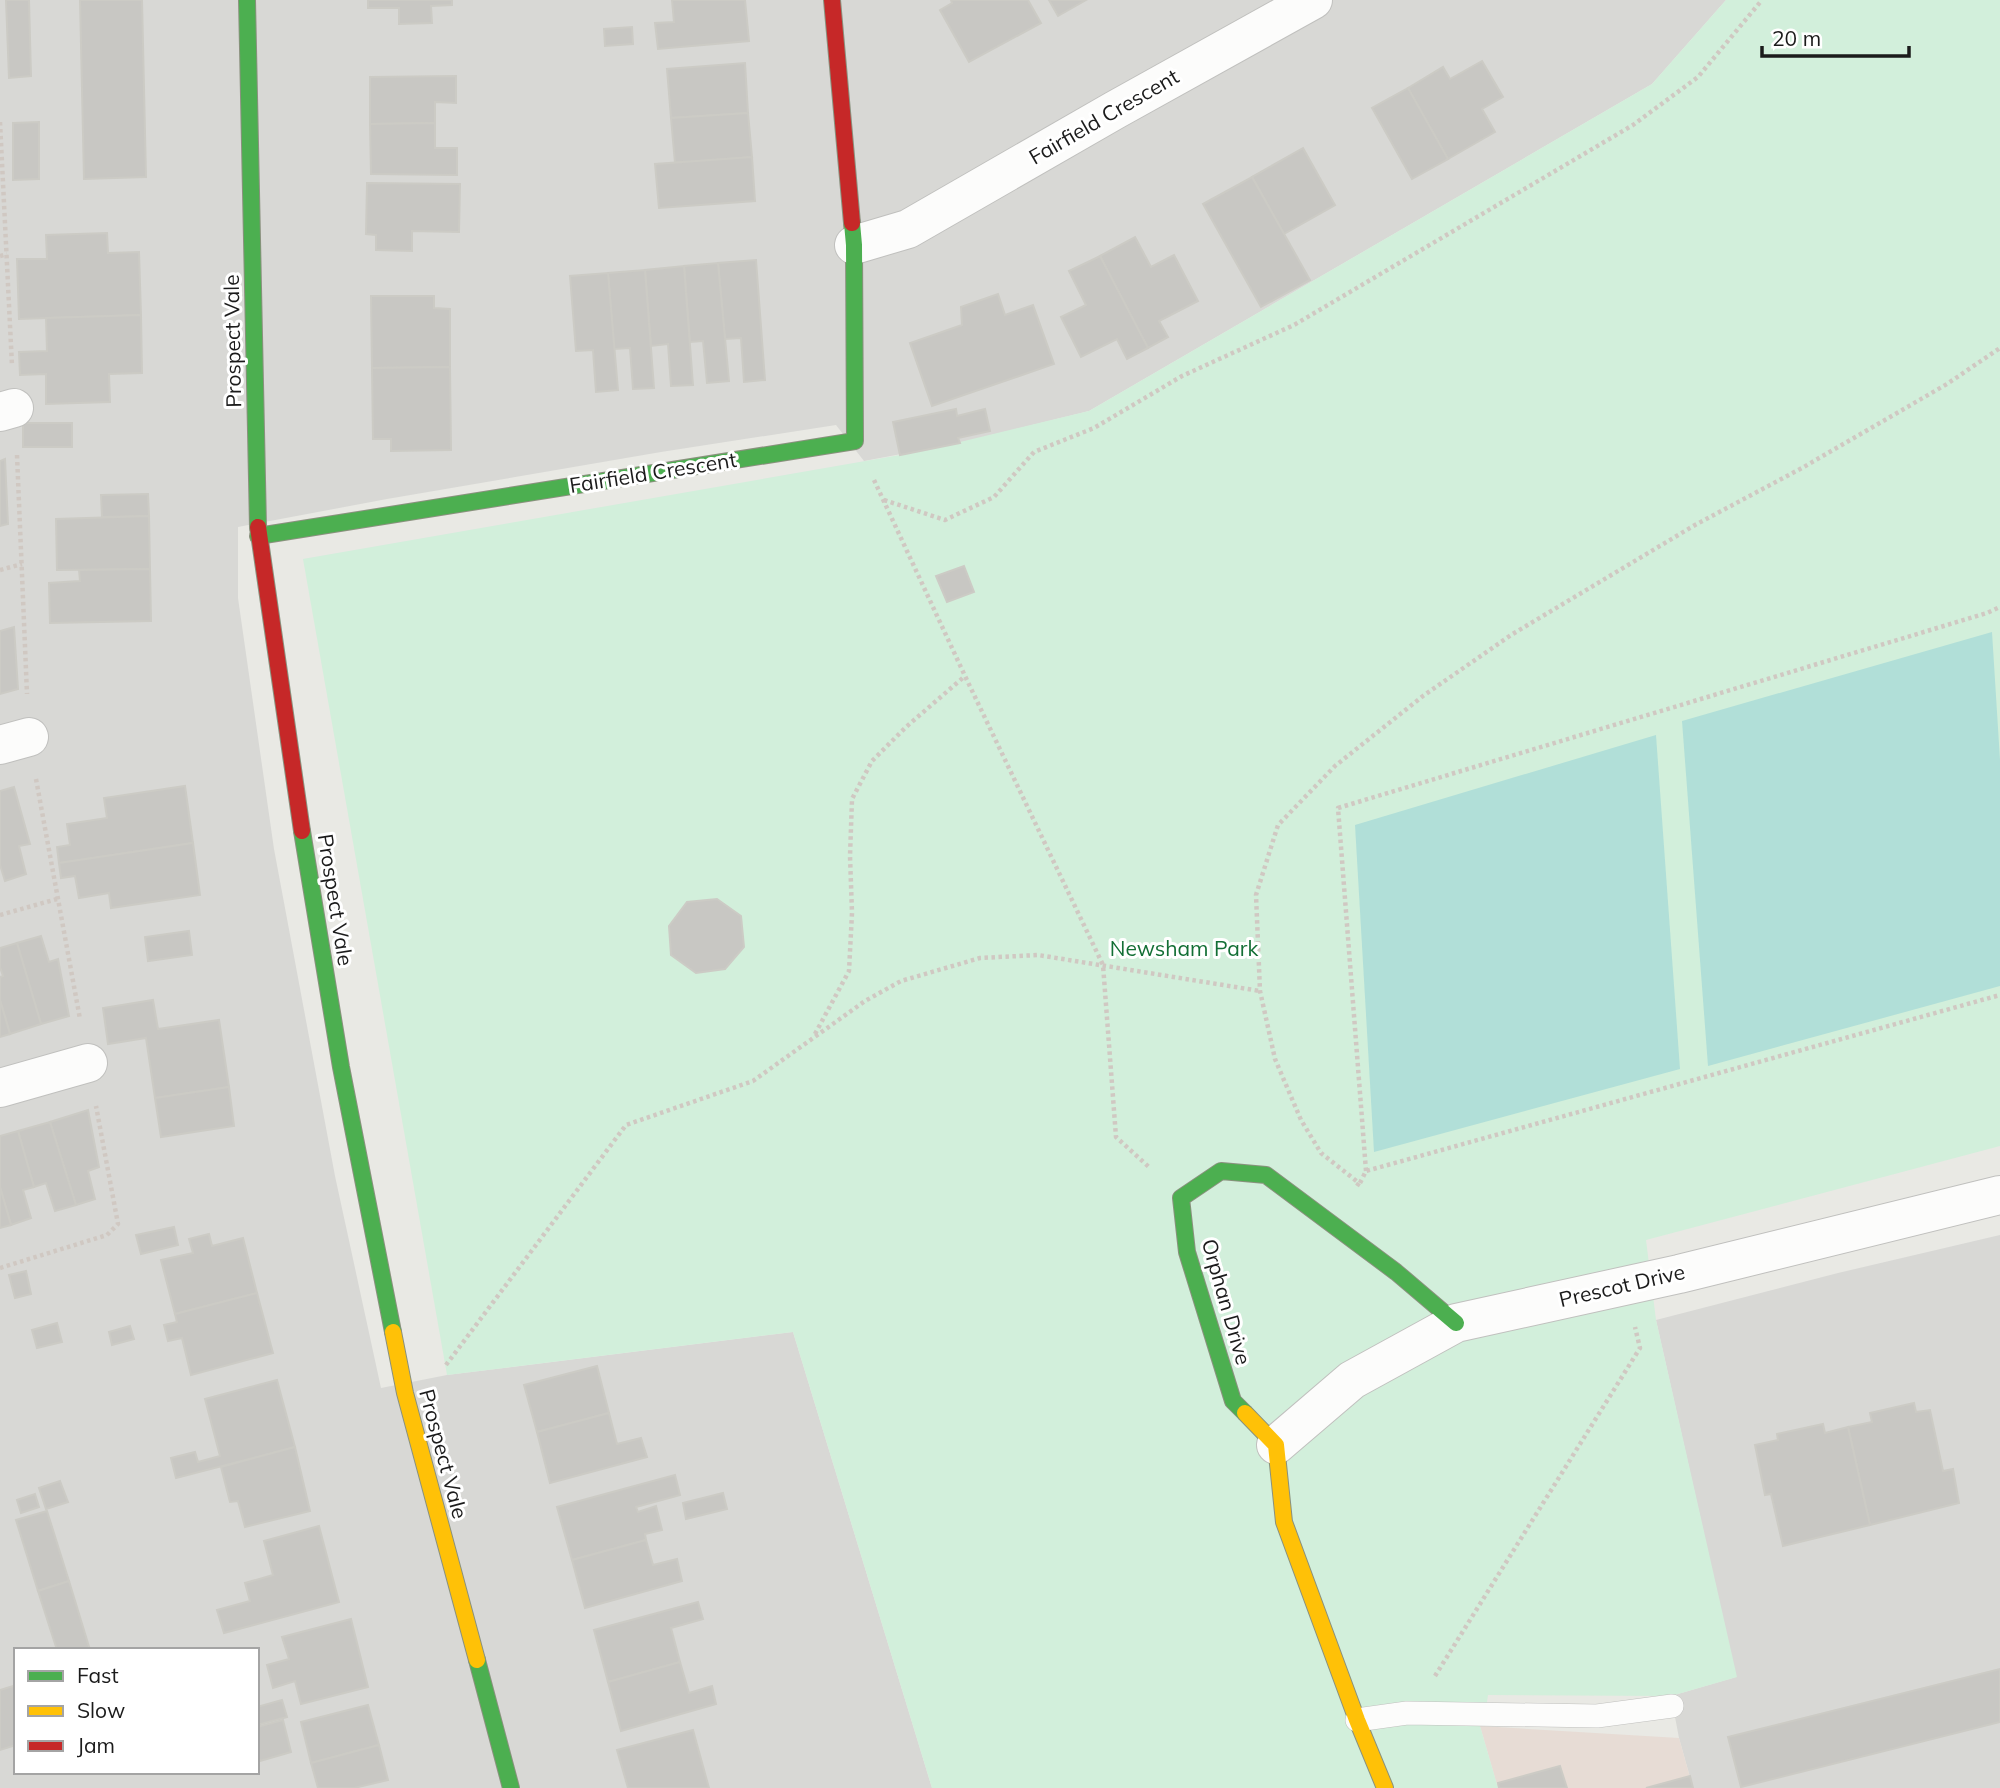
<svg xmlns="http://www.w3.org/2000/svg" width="2000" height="1788" viewBox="0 0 2000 1788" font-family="Mulish,sans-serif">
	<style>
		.residential { fill: #d8d8d5; fill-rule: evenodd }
		.commercial { fill: #e7dcd5 }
		.park { fill: #d2efdb }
		.pitch { fill: #b1dfd8 }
		.building { fill: #c8c7c3; stroke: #cccbc5; stroke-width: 2 }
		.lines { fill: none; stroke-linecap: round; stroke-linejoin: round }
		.lane-casing { stroke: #c0c0be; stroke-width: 24 }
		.street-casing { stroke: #c0c0be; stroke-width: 40 }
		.fast-casing { stroke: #8a917e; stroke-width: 18 }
		.slow-casing { stroke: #8a917e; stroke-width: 18 }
		.jam-casing { stroke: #8a917e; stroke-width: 18 }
		.path { stroke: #d0c8c2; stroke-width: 4.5; stroke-dasharray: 3.5 3.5; stroke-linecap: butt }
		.lane { stroke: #fcfcfb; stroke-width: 23 }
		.street { stroke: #fcfcfb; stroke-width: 38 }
		.fast { stroke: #4caf50; stroke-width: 16 }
		.slow { stroke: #ffc107; stroke-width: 16 }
		.jam { stroke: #c62828; stroke-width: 16 }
		.labels { text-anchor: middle; stroke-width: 6; stroke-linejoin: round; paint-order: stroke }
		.street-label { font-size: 21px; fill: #1b1b1b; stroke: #fff }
		.park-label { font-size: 21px; fill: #136f35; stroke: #fff }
	</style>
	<rect width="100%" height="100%" fill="#e9e9e4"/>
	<g class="residential">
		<path d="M0,0H1726L1652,84L1089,411L960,443L864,461L836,425L661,452L387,499L238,527V598L274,849L335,1176L381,1388L447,1375L793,1332L932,1788H0ZM16,1650H257V1772H16Z"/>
		<path d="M2000,1235V1788H1693L1679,1738L1671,1696L1736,1677L1656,1320L1838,1273Z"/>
	</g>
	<path class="commercial" d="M1480,1726L1679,1738L1693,1788H1498Z"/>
	<path class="park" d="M1726,0H2000V1146L1646,1240L1656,1320L1737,1677L1671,1696L1488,1695L1485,1715L1480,1726L1498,1788H932L793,1332L447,1375L303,559L900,455L960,442L1089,411L1652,84Z"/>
	<g class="pitch">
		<path d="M1992,632L2000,760V986L1708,1066L1682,721Z"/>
		<path d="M1656,735L1680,1069L1374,1152L1355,825Z"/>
	</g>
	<g class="building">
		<path d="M6,0H29L31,76L9,78Z"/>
		<path d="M80,0H142L146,177L84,179Z"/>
		<path d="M368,0H452V5L431,6L432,23L399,24V8H368Z"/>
		<path d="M672,0H745L749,41L658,49L655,23L674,22Z"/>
		<path d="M951,0H1028L1041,23L969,62L940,10L952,3Z"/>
		<path d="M1049,0H1086L1058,16Z"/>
		<path d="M632,27L633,44L605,46L604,29Z"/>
		<path d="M1482,61L1503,97L1482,109L1495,132L1448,159L1408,88L1443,67L1450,79Z"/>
		<path d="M745,63L748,113L671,118L667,69Z"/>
		<path d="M456,76V103L435,102V123L370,124V77Z"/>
		<path d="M1408,88L1448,159L1412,179L1372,108Z"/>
		<path d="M748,113L752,157L675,163L671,118Z"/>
		<path d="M39,122V179L13,180V123Z"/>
		<path d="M435,123V148H457V175L371,174L370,124Z"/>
		<path d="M1303,148L1335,205L1284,234L1252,177Z"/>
		<path d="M752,157L755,201L659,208L655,164Z"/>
		<path d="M1252,177L1310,280L1261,307L1203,204Z"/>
		<path d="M367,183L460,184L459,232L412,231V251L376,250V235L366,234Z"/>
		<path d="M107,233L108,253L139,252L141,315L19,319L17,259H47L46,235Z"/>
		<path d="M1135,237L1151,267L1174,255L1198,301L1159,321L1168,337L1148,348L1100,256Z"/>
		<path d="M1100,256L1148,348L1127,359L1117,339L1081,357L1061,317L1086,305L1069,271Z"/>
		<path d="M756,260L765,380L744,382L741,338L725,339L718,263Z"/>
		<path d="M718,263L729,381L707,383L703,341L690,342L684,266Z"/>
		<path d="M684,266L693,385L671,386L668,344L651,346L645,270Z"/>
		<path d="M645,270L654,388L633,389L630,348L614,349L608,273Z"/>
		<path d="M608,273L618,390L596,392L593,350L576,351L570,276Z"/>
		<path d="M998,294L1005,315L1033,305L1054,364L932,406L910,343L962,325L961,307Z"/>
		<path d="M371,296H434V308L450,309V367L372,368Z"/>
		<path d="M141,315L142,373L109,374L110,402L46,404V374L20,375L19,352L47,351L46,318Z"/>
		<path d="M450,367L451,450L391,451V439H373L372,368Z"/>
		<path d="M956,409L957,416L985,409L990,431L958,438L960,443L900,455L893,422Z"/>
		<rect x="23" y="423" width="49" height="24"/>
		<path d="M5,459L8,524L0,526V461Z"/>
		<path d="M148,494L149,516L102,517L101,495Z"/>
		<path d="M149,516L150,569L57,570L56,519Z"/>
		<path d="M964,566L974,592L947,602L936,576Z"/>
		<path d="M150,569L151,621L50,623L49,583L80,581L79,570Z"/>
		<path d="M14,627L18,689L0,694V631Z"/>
		<path d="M185,786L193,843L59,863L57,847L70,845L67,824L107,818L104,798Z"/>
		<path d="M14,787L30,844L19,846L26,874L5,881L0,865V791Z"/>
		<path d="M193,843L200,895L111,908L109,893L79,898L75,876L61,878L59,863Z"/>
		<path d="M717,899L741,916L744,947L725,969L696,973L671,955L669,926L687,902Z"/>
		<path d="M189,931L192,955L148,961L145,937Z"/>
		<path d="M41,936L49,962L58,959L69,1016L41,1024L17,943Z"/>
		<path d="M17,943L41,1024L10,1034L0,1000V977L3,976L0,967V948Z"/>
		<path d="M0,1000L10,1034L0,1037Z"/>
		<path d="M153,1000L158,1029L219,1020L229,1087L155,1098L146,1038L108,1044L103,1008Z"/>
		<path d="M229,1087L234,1126L161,1137L155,1098Z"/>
		<path d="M88,1110L99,1167L88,1171L95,1199L76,1205L50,1122Z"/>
		<path d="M50,1122L76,1205L55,1211L46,1183L34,1187L18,1131Z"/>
		<path d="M18,1131L34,1187L23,1190L31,1218L11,1225L0,1187V1136Z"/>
		<path d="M0,1187L11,1225L0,1228Z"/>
		<path d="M174,1227L178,1245L141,1254L136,1235Z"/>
		<path d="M209,1234L212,1246L243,1238L257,1293L175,1314L161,1260L193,1253L189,1239Z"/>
		<path d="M26,1271L31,1294L15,1298L9,1275Z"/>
		<path d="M257,1293L273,1353L191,1375L182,1338L168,1341L164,1325L177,1322L175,1314Z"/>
		<path d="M57,1323L62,1342L37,1348L32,1330Z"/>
		<path d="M130,1326L134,1339L112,1345L109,1332Z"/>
		<path d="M597,1366L609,1413L537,1432L524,1385Z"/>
		<path d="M277,1380L295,1447L176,1478L171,1458L195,1452L198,1462L220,1456L205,1399Z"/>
		<path d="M1914,1403L1916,1412L1930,1410L1943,1471L1953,1469L1959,1503L1870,1525L1848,1427L1872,1422L1870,1413Z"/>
		<path d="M609,1413L617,1444L641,1438L647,1457L550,1483L537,1432Z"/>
		<path d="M1823,1424L1825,1433L1848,1427L1870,1525L1783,1546L1771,1494L1765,1495L1755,1445L1778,1440L1777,1434Z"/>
		<path d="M295,1447L310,1511L245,1527L238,1501L230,1502L221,1467Z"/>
		<path d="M675,1475L680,1495L636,1507L638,1512L656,1506L662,1530L645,1534L646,1540L572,1560L557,1507Z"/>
		<path d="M60,1481L68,1502L46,1509L39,1488Z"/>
		<path d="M723,1493L727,1509L686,1519L683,1503Z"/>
		<path d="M35,1494L39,1507L21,1513L17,1500Z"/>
		<path d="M47,1511L69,1581L38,1591L16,1520Z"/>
		<path d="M319,1526L339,1602L224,1633L217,1610L250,1601L245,1583L273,1575L264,1541Z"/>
		<path d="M646,1540L653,1565L677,1559L682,1581L585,1608L572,1560Z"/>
		<path d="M69,1581L90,1650H57L38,1591Z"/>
		<path d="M698,1602L703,1619L671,1628L680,1662L608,1682L594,1630Z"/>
		<path d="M351,1619L368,1687L301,1704L295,1681L273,1688L267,1665L289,1659L282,1637Z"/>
		<path d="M680,1662L689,1693L712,1686L716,1704L621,1731L608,1682Z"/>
		<path d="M2000,1669V1722L1741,1787L1728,1737Z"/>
		<path d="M16,1685V1745L0,1750V1690Z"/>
		<path d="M282,1700L287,1717L257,1725V1707Z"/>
		<path d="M368,1705L379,1745L311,1763L301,1722Z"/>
		<path d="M283,1720L291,1752L260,1761L257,1752V1727Z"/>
		<path d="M693,1730L709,1788H628L617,1750Z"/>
		<path d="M379,1745L388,1780L354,1788H318L311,1763Z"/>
		<path d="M1560,1766L1567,1788H1499L1498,1783Z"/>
		<path d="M1690,1776L1693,1788H1646Z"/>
	</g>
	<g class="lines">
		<defs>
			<path id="lane" d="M1357,1720L1407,1713L1597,1716L1672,1706"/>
			<g id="street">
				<path d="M854,245L908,229L1115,110L1313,0"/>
				<path d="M0,412L14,408"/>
				<path d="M0,745L29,737"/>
				<path d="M0,1088L88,1063"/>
				<path d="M1276,1445L1352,1380L1456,1323L1679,1274L2000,1195"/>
			</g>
			<g id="fast">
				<path d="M247,0L258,527"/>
				<path d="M258,536L855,441L854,245L852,223"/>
				<path d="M302,831L341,1067L393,1332"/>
				<path d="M1245,1413L1233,1401L1187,1252L1181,1198L1221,1171L1266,1175L1396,1272L1456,1323"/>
				<path d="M477,1660L511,1788"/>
			</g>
			<g id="slow">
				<path d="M393,1332L405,1393L477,1660"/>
				<path d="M1245,1413L1276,1445L1284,1522L1357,1720L1385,1788"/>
			</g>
			<g id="jam">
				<path d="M832,0L852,223"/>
				<path d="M258,527L302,831"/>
			</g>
		</defs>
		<use href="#lane" class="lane-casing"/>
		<use href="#street" class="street-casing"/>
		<use href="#fast" class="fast-casing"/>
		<use href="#slow" class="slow-casing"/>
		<use href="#jam" class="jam-casing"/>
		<g class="path">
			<path d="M0,122L12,366"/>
			<path d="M0,256L7,254"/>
			<path d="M17,455L27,694"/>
			<path d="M874,480L965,676L1103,965L1116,1137L1150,1168"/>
			<path d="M884,500L945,520L994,497L1034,452L1094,428L1182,376L1294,325L1633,125L1698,77L1762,0"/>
			<path d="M0,570L22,564"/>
			<path d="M36,779L80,1019"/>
			<path d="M0,915L57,899"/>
			<path d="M815,1034L849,971L852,913L850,856L852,799L872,761L906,727L965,676"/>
			<path d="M1366,1171L1338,808L1987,613L2000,607"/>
			<path d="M1360,1183L1366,1171L2000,995"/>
			<path d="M1357,1186L1359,1183L1321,1153L1301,1120L1275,1059L1260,991L1256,895L1278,825L1335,766L1423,696L1511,635L1695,525L1802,468L1947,384L2000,348"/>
			<path d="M0,1268L107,1235L118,1224L96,1106"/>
			<path d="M446,1365L626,1125L753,1081L865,1001L901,981L980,958L1038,955L1260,991"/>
			<path d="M1435,1676L1640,1348L1635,1327"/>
		</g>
		<use href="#lane" class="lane"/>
		<use href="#street" class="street"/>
		<use href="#fast" class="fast"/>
		<use href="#slow" class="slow"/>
		<use href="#jam" class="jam"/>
	</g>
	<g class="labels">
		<g class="street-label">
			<text transform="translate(1104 117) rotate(-30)" y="7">Fairfield Crescent</text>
			<text transform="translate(233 341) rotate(-91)" y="7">Prospect Vale</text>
			<text transform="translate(653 473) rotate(-9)" y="7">Fairfield Crescent</text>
			<text transform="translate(335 900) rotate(81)" y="7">Prospect Vale</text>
			<text transform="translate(1622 1286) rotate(-13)" y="7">Prescot Drive</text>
			<text transform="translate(1226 1302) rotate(74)" y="7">Orphan Drive</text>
			<text transform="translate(443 1454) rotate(75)" y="7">Prospect Vale</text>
		</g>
		<g class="park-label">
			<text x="1184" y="956">Newsham Park</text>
		</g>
	</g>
	<rect x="14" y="1648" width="245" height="126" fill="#ffffff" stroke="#a4a4a4" stroke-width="2"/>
	<rect x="28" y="1671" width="35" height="10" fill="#4caf50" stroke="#a4a4a4" stroke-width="2"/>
	<text x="77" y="1683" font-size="21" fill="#1b1b1b">Fast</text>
	<rect x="28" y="1706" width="35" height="10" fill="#ffc107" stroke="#a4a4a4" stroke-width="2"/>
	<text x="77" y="1718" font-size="21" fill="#1b1b1b">Slow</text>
	<rect x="28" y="1741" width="35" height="10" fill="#c62828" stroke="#a4a4a4" stroke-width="2"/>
	<text x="77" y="1753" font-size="21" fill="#1b1b1b">Jam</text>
	<path d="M1762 46v10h147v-10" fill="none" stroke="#1b1b1b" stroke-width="3.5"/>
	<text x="1772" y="46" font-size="21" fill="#1b1b1b" stroke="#ffffff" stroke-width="5" paint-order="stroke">20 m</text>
</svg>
